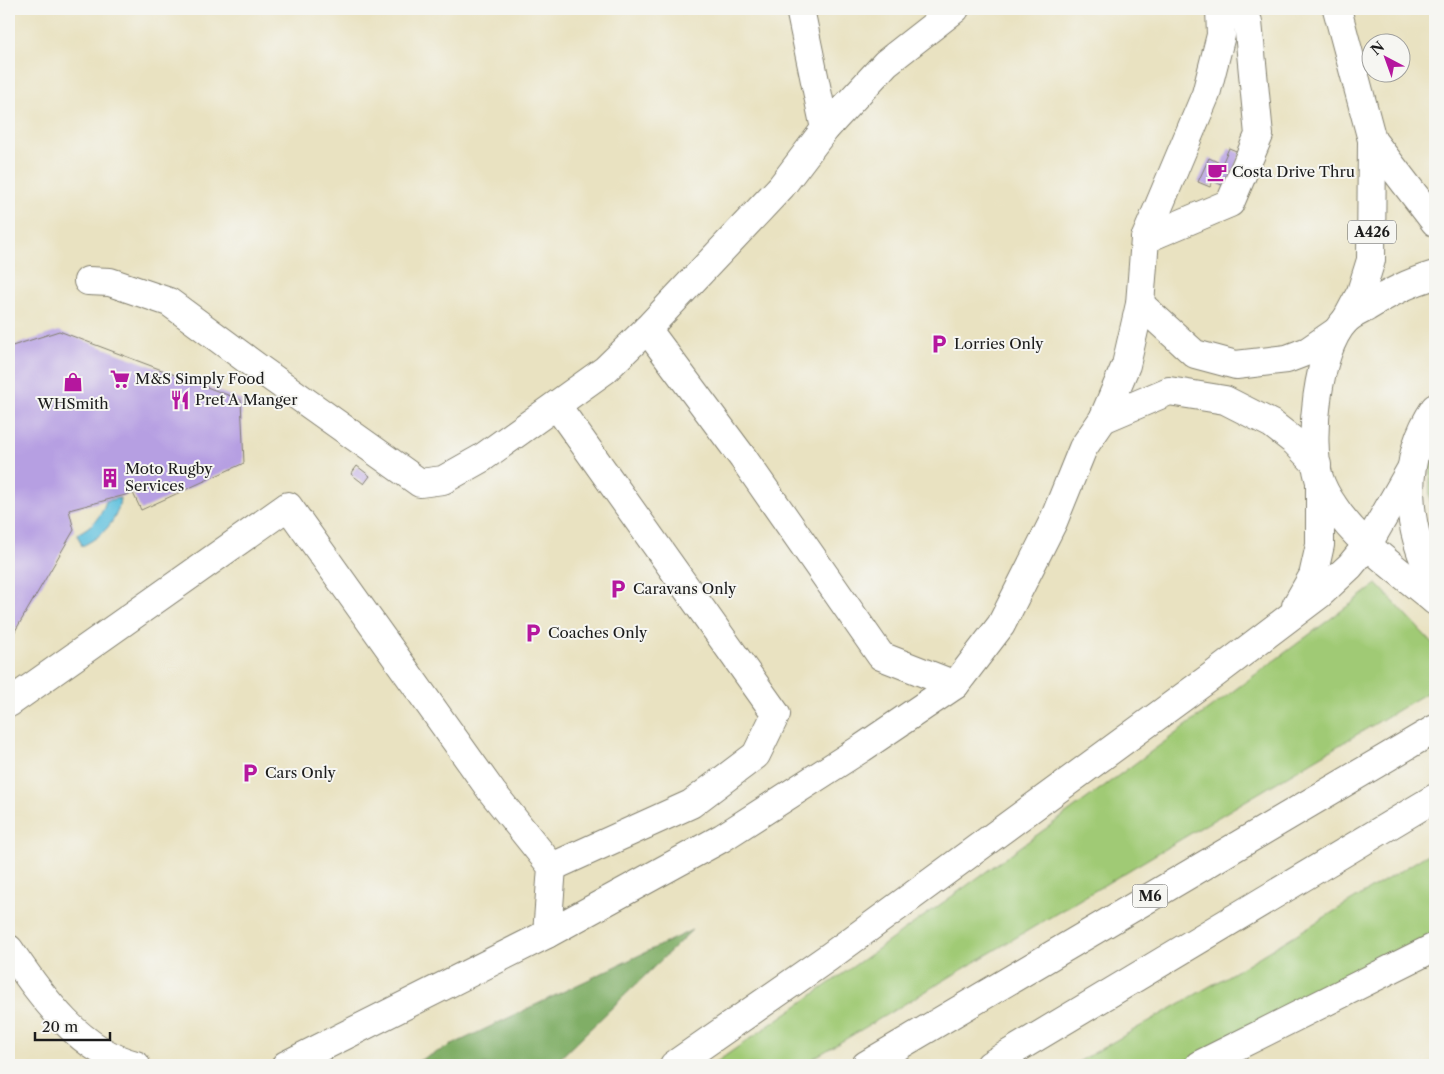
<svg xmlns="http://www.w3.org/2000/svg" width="1444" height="1074" viewBox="0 0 1444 1074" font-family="'Libre Caslon Text',serif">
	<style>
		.green { fill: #a0ca75; stroke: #5e7348 }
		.forest { fill: #80ae66; stroke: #4e6541 }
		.water { fill: #60c1de; stroke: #3e6e7d }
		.building { fill: #b69fe2 }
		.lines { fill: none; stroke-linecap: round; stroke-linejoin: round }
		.minor-casing { stroke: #827f6e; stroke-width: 30 }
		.highway-casing { stroke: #827f6e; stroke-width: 30 }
		.minor { stroke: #fff; stroke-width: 28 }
		.highway { stroke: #fff; stroke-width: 28 }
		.labels { text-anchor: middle; stroke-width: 4; stroke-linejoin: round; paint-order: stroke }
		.shield { fill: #f6f6f2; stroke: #5d5d5c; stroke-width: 1 }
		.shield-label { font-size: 14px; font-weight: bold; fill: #1c1c1c }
		.poi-label { font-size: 15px; fill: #1c1c1c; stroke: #f6f6f2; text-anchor: start }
	</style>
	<rect width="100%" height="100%" fill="#f6f6f2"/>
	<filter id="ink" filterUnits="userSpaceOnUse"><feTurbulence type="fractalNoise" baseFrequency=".02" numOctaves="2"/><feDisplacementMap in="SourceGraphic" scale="10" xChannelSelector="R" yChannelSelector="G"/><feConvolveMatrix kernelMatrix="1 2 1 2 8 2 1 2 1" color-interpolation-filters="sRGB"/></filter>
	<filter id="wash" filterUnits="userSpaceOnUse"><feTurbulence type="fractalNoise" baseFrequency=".0096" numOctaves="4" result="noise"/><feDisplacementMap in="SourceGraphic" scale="20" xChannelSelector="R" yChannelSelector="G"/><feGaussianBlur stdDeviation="1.12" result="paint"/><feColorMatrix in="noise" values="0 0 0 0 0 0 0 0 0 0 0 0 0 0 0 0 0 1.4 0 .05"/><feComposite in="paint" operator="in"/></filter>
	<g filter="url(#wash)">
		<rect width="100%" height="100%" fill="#e9e2c1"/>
		<g class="green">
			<path d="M1435,449V531C1428,505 1428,474 1435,449Z"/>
			<path d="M1377,584L1435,646V688L802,1065H712C937,910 1158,748 1377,584Z"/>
			<path d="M1435,850V934L1177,1065H1073L1231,974Z"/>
		</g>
		<path class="forest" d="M692,930L553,1065H410Z"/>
		<path class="water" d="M120,498C118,521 103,536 82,546L77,534C92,526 101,518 106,501Z"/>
		<g id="blocks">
			<g class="building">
				<path d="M1229,148L1241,153L1226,187L1213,181L1210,187L1198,182L1209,158L1222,164Z"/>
				<path d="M59,331L241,400L244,463L141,510L133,493L69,510L74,530L11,638L9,637V378L12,377L9,347Z"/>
				<path d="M357,466L370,476L364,484L351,474Z"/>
			</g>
		</g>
	</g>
	<g filter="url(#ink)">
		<use href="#blocks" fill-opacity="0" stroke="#827f6e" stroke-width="1"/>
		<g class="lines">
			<defs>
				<g id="minor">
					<path d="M800,9L825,129"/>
					<path d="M1145,239L1230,203L1259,135L1248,22L1229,9"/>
					<path d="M88,281L110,282L169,302L257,367L420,483L443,480L482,458L605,370L647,329L781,187L825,129L886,63L955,9"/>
					<path d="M1140,304L1195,354L1236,365L1287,359L1308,351L1337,331"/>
					<path d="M647,329L743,458L881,656L955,685"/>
					<path d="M1103,419L1169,391L1225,400L1272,424L1295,442L1317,465"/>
					<path d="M9,703L288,506L492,792L552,867L547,934"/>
					<path d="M552,867L691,804L756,755L776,714L557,406"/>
					<path d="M9,949C41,995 78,1051 136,1065"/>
					<path d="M286,1065L547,934L722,838L862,748L955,685L1001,625L1053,522L1083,448L1103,419L1126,365L1140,304L1145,239L1206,94L1221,35L1220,9"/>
				</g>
				<g id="highway">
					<path d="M1337,9L1372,140L1371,260L1361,292L1346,320"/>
					<path d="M1372,140L1435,222"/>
					<path d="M1435,275C1408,283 1391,292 1367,307C1360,311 1350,315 1345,321C1317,350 1308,441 1319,478C1322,487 1328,498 1333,505C1358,544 1400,571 1435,601"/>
					<path d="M1435,408C1398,462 1406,529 1435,584"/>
					<path d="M1296,606L1313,576L1320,545V485"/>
					<path d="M674,1065L829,957L1212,676L1320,594L1350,566L1368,544L1411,469"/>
					<path d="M866,1065L1435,729"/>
					<path d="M990,1065L1435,798"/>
					<path d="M1199,1065L1435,947"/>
				</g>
			</defs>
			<use href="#minor" class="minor-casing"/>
			<use href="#highway" class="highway-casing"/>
			<use href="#minor" class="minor"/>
			<use href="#highway" class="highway"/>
		</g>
	</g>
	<defs>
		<symbol id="cafe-bare" viewBox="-9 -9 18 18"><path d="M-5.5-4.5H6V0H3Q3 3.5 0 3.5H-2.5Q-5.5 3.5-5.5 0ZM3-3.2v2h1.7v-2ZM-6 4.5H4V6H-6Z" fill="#b5179e" stroke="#f6f6f2" stroke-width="2.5" paint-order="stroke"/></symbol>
		<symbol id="parking-bare" viewBox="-9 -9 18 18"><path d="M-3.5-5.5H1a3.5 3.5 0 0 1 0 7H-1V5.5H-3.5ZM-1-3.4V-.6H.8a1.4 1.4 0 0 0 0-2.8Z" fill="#b5179e" stroke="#f6f6f2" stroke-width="2.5" paint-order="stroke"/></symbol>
		<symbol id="supermarket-bare" viewBox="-9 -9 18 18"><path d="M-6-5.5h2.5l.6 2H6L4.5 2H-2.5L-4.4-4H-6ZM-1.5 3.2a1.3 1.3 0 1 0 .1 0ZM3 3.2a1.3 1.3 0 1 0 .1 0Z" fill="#b5179e" stroke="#f6f6f2" stroke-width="2.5" paint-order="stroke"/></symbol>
		<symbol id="shop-bare" viewBox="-9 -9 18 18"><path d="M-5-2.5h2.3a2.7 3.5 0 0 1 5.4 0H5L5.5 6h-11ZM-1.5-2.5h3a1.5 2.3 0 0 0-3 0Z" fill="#b5179e" stroke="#f6f6f2" stroke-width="2.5" paint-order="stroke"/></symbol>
		<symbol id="restaurant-bare" viewBox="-9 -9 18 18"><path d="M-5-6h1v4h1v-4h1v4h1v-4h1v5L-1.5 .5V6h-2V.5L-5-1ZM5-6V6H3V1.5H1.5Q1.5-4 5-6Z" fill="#b5179e" stroke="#f6f6f2" stroke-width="2.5" paint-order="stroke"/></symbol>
		<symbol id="building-bare" viewBox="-9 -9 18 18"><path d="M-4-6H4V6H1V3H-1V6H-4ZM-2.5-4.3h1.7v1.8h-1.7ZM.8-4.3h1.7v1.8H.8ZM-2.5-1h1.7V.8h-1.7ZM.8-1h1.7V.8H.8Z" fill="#b5179e" stroke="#f6f6f2" stroke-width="2.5" paint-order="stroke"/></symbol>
	</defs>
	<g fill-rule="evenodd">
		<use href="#cafe-bare" x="1203" y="158" width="28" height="28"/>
		<use href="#parking-bare" x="925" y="330" width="28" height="28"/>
		<use href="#supermarket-bare" x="106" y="365" width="28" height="28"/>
		<use href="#shop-bare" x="59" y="368" width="28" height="28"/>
		<use href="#restaurant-bare" x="166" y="386" width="28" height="28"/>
		<use href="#building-bare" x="96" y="464" width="28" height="28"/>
		<use href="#parking-bare" x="604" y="575" width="28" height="28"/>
		<use href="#parking-bare" x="519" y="619" width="28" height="28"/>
		<use href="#parking-bare" x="236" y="759" width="28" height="28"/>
	</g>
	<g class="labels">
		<g class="shield">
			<rect x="1348" y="220.5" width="48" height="23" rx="4"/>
			<rect x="1132.5" y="884.5" width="35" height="23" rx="4"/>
		</g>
		<g class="shield-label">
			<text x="1372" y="237">A426</text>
			<text x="1150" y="901">M6</text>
		</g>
		<g class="poi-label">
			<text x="1232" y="177">Costa Drive Thru</text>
			<text x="954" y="349">Lorries Only</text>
			<text x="135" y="384">M&amp;S Simply Food</text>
			<text x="195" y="405">Pret A Manger</text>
			<text x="73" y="409" text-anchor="middle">WHSmith</text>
			<text x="125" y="474">Moto Rugby<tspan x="125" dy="17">Services</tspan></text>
			<text x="633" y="594">Caravans Only</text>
			<text x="548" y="638">Coaches Only</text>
			<text x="265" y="778">Cars Only</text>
		</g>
	</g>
	<rect width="1444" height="1074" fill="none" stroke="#f6f6f2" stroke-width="30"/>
	<g transform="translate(1386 58) rotate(319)"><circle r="24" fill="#f6f6f2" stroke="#9f9f9c"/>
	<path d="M0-4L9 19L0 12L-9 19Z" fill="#b5179e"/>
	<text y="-8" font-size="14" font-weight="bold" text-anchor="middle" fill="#1c1c1c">N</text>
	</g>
	<path d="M35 1032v8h75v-8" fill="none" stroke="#1c1c1c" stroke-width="2.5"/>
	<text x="42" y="1032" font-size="15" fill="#1c1c1c" stroke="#f6f6f2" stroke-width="4" paint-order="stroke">20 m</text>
</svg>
